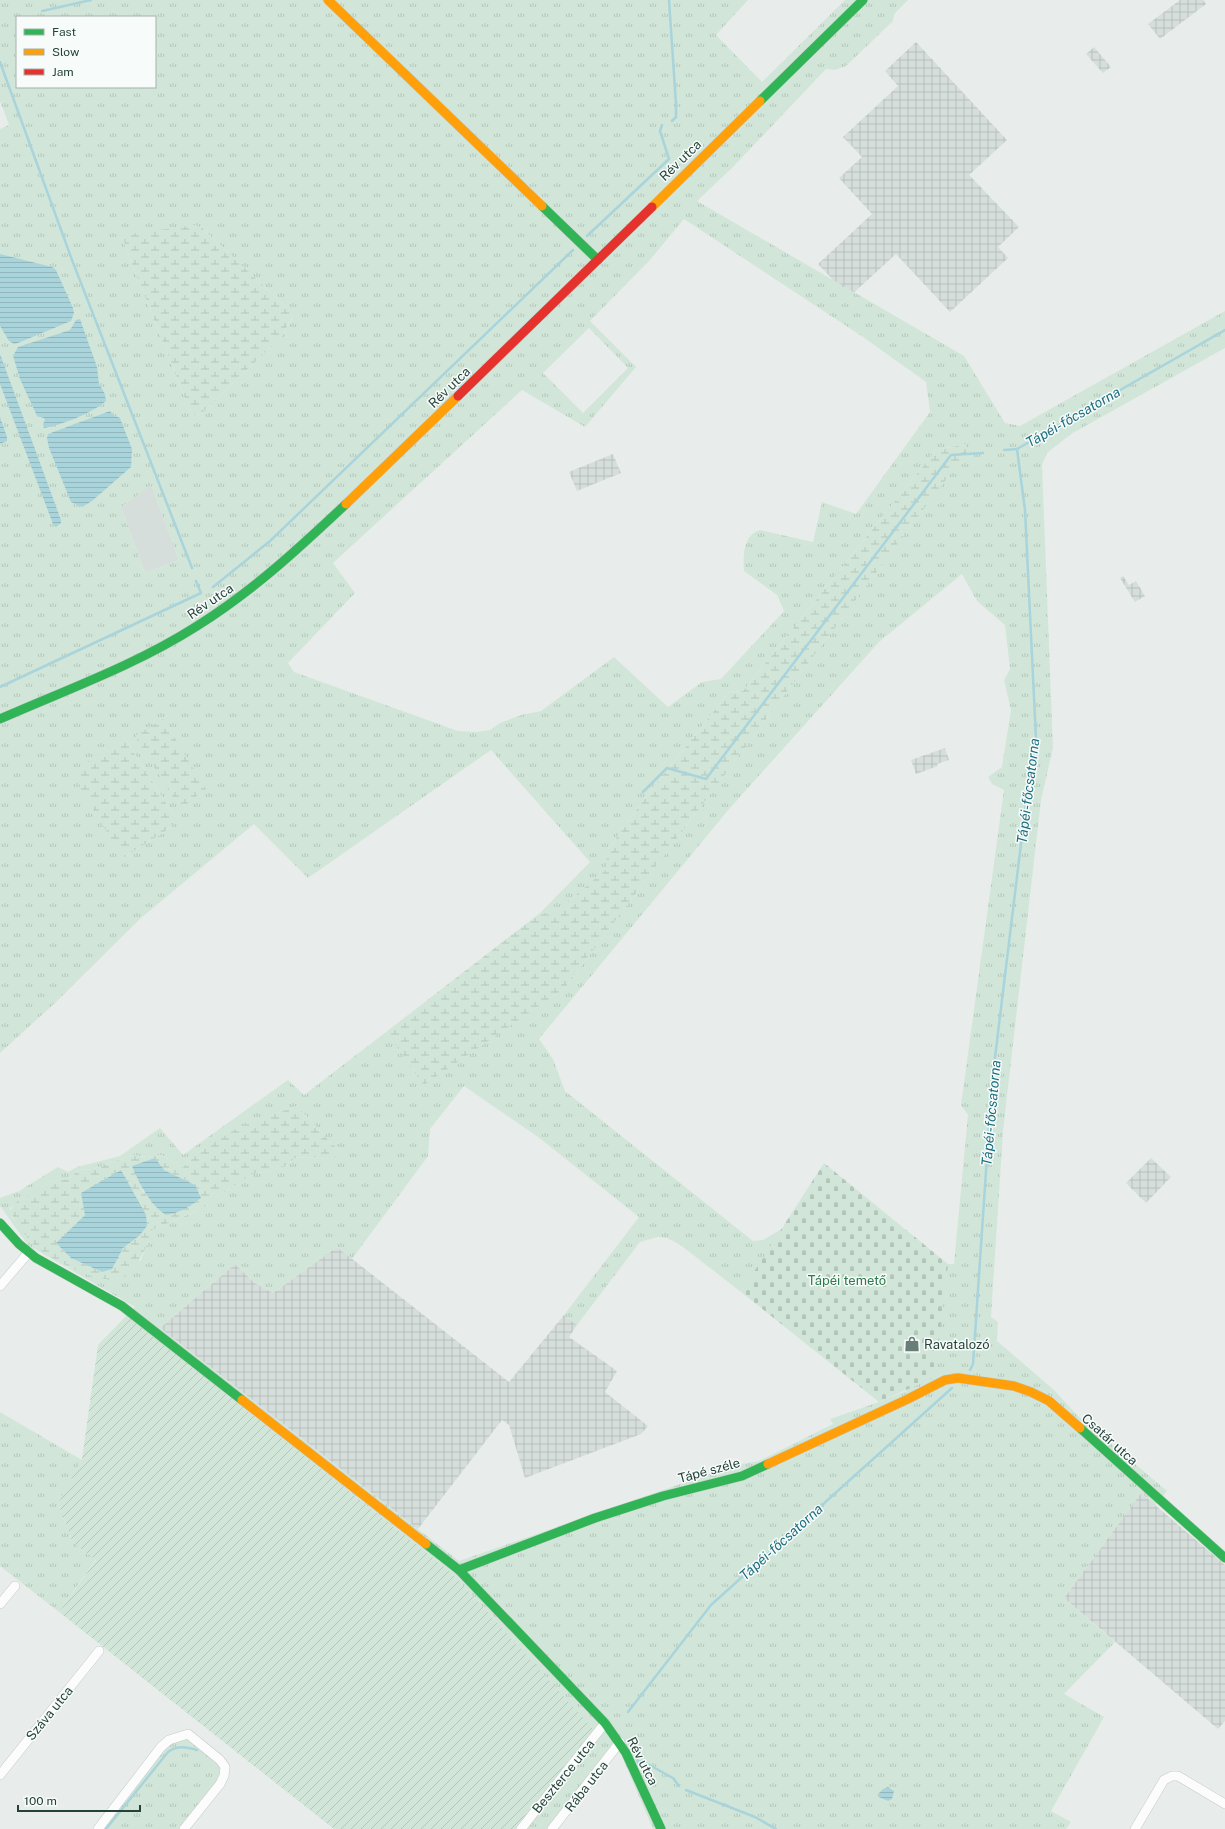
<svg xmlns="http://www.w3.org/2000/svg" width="1225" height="1829" viewBox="0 0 1225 1829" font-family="'Public Sans',sans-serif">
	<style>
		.built { fill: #d6dedb }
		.industrial { fill: url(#industrial-grid) }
		.grass { fill: url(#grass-tufts); fill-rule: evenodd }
		.wetland { fill: url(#wetland-marsh); fill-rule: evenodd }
		.cemetery { fill: url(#cemetery-stones) }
		.garden { fill: url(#garden-furrows) }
		.water { fill: url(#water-rules) }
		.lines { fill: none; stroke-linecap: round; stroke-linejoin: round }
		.stream { stroke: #a9d4db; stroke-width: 2.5 }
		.street-casing { stroke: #c5cac8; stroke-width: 10 }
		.fast-casing { stroke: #c3cbc8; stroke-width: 10 }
		.slow-casing { stroke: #c3cbc8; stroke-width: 10 }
		.jam-casing { stroke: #c3cbc8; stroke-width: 10 }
		.street { stroke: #fcfcfc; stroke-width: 9 }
		.fast { stroke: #30b455; stroke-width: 9 }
		.slow { stroke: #ff9f0a; stroke-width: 9 }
		.jam { stroke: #e5322d; stroke-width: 9 }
		.labels { text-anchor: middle; stroke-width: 3; stroke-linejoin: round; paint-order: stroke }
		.street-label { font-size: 13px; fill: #24423a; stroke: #f7fbf9 }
		.park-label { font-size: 13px; fill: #2d7a4b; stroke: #f7fbf9 }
		.poi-label { font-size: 13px; fill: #24423a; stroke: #f7fbf9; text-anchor: start }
		.water-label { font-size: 14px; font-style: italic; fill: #1c6f80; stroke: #f7fbf9 }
	</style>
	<defs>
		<pattern id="industrial-grid" width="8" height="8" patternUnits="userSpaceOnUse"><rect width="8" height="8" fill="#d6dedb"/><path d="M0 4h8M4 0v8" fill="none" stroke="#b8c0bd"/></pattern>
		<pattern id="grass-tufts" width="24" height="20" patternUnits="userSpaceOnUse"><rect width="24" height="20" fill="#d1e6d8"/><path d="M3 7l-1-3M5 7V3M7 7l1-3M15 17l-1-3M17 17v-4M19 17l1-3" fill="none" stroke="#b3c6ba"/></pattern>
		<pattern id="wetland-marsh" width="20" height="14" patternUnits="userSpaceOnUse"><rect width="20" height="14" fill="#d1e6d8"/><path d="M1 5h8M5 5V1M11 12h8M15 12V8" fill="none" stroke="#b3c6ba"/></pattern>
		<pattern id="cemetery-stones" width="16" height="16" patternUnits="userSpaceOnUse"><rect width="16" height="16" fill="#d1e6d8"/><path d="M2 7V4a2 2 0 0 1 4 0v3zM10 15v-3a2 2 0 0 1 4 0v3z" fill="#b3c6ba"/></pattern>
		<pattern id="garden-furrows" width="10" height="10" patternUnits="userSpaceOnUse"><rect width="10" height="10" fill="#d1e6d8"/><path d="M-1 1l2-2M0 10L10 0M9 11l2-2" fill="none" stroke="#b3c6ba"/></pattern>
		<pattern id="water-rules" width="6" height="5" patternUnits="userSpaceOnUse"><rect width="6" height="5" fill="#a9d4db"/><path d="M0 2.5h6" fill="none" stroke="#91b7bd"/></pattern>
	</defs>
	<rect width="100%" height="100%" fill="#e8edeb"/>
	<path class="built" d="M151,484L179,560L145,573L121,507Z"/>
	<g class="industrial">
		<path d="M1180,0H1203L1206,4L1160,39L1148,24Z"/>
		<path d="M916,42L1007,140L969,175L1019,227L998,247L1008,258L950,312L896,254L849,297L818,264L872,214L839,178L862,157L843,137L898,86L885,71Z"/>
		<path d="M1094,47L1111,67L1103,73L1086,54Z"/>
		<path d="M613,454L621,473L577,491L569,472Z"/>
		<path d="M1123,576L1129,585L1136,581L1145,596L1135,602L1120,578Z"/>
		<path d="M945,748L949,760L937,764L938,766L916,774L911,760Z"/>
		<path d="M1151,1158L1171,1177L1146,1203L1126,1183Z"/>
		<path d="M337,1247L509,1382L564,1315L577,1325L569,1337L617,1371L605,1392L648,1426L641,1434L525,1478L509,1425L502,1420L418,1529L160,1328L235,1264L255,1283L273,1293Z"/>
		<path d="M1141,1493L1225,1565V1721L1218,1729L1064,1598Z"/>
	</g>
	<g class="grass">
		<path d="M0,0H748L716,35L762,82L845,0H908L894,14L893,21L846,66L835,70L826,69L732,168L697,201L964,356L1005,423L1020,426L1225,311V348L1071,434L1047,453L1042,465L1053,748L1041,800L1003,1131L991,1317L998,1322L997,1341L1054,1390L1077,1415L1167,1491L1155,1505L1141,1493L1064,1598L1115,1642L1064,1694L1104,1717L1051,1811L1071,1822L1066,1829H653L619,1750L557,1829H514L592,1729L452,1573L127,1315L135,1307L28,1245L0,1206V1198L19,1191L58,1167L68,1172L77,1167L120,1156L160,1128L183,1155L288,1080L304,1095L386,1032L424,1084L564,989L919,515L955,465L965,444L936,450L743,691L729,692L642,802L607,851V870L550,917L540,913L590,862L491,750L308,878L254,824L141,918L55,1003L0,1053V129L9,125L0,101ZM17,17H155V87H17ZM684,219L863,337L926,382L930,412L856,514L822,502L813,542L760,530C743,535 743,556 744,571L777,595L784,611L721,679L702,682L668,707L614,657L541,711L521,715L500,723L490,730L476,732L458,731L294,672L288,663L355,593L333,563L522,390L585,427L636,367L590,321L649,261ZM201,227L289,310L292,318L283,335L201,414L194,415L190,411L125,246L124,239ZM589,328L628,368L583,413L543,373ZM151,485L179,560L145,573L121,507ZM962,574L977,601L1005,625L1010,669L1004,680L1011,710L1002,767L988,777L992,784L1004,790L961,1105L968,1115L954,1264H948L906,1391L879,1402L830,1419L833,1424L759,1461L735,1465L459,1561L160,1328L235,1264L255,1283L273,1293L337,1247L352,1259L428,1156L430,1129L464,1086L538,1137L639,1217L564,1315L577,1325L640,1242L658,1237L667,1238L679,1244L741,1292L783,1228L763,1240L753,1241L565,1091L553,1059L539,1039L730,808L879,642ZM124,737L174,816V823L170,828L123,858ZM297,1106L331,1143L340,1151L326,1159L313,1157L295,1158L286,1166L270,1171L252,1174L214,1199L203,1208L152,1230L141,1260L106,1280L68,1267L36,1246L12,1217L10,1208L51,1182L68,1179L79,1170L93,1169L133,1155L146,1157L162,1155L182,1168L202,1150L272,1115Z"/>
		<path d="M0,1412L82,1460L58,1504L73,1543L96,1559L59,1612L0,1566Z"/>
		<path d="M184,1737L218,1763C221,1767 222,1770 221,1775C216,1790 191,1816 180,1829H98L162,1748Z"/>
	</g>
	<g class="wetland">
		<path d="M194,225L201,227L289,310L292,317L283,335L201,414L194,415L190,411L125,246L124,239L130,234Z"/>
		<path d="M966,444L968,461L955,465L953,470L564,989L424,1085L386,1032L540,913L550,916L606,870L607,851L642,802L729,692L743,691L936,450Z"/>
		<path d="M163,719L206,789L180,809L135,736Z"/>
		<path d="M124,737L174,816V823L170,828L123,858L80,788C79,780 79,772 84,764Z"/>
		<path d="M297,1106L331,1143L340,1151L335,1157L326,1159L313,1157L295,1158L286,1166L270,1171L252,1174L214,1199L203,1208L152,1230C146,1247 138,1273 119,1279C101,1285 49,1259 35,1246C26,1236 15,1223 10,1211L15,1203L51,1182L68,1179L79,1170L93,1169L133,1155L146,1157L162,1155L182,1168L202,1150L239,1127ZM164,1170L195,1185L160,1211L142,1190ZM85,1215L139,1236L123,1248L117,1258L102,1272L71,1258L56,1243Z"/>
	</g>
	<path class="cemetery" d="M824,1163L948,1264L935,1377L879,1402L741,1292Z"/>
	<path class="garden" d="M127,1315L452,1573L593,1729L514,1829H334L59,1612L96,1560L73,1543L58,1504L82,1459L98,1345Z"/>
	<g class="water">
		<path d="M0,254L52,267L56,270L73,308L74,313L71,321L18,343L14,344L9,341L0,326Z"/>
		<path d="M80,319L97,367L99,384L105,394L106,401C92,413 62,425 44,428L43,424L45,420L44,418L37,416L20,379L13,356L18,347L70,330L76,320Z"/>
		<path d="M0,354L61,520V523L56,527L53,524L0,384Z"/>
		<path d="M110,411L113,415L120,418L132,449L131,467L92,501L82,507L71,502L49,448L47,438L48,434Z"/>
		<path d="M0,417L7,437V441L0,444Z"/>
		<path d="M155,1158L164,1170L195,1185L201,1198C189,1207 180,1213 166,1215C150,1205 139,1183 132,1166Z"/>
		<path d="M121,1170L146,1215L147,1226L139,1236L123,1248L112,1269L102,1272L71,1258L56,1243L85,1215L81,1193Z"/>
		<path d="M888,1787L894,1791L892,1799L888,1801L879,1797L878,1794L883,1789Z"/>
	</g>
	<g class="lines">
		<g class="stream">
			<path d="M669,0L676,104V117L672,121"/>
			<path d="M42,11L91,0"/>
			<path d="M0,62L72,260L192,568"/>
			<path d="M587,236L669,159L660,131L662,125"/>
			<path d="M1004,450L1017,449L1225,330"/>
			<path d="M213,587L270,541L573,250"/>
			<path d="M0,687L201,593L196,581"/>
			<path d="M643,792L667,768L706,779L951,455L983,453"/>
			<path d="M970,1370L973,1364L992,1082L1030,770L1036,739L1025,510L1017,449"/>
			<path d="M628,1712L711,1605L952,1388"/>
			<path d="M636,1757L639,1764"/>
			<path d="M638,1762L642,1761L673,1778L679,1786"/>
			<path d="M686,1790L755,1817L776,1829"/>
			<path d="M106,1829L168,1752C177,1745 187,1747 197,1750"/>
		</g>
		<defs>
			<g id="street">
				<path d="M0,1286L29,1252"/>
				<path d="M0,1604L15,1586"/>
				<path d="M0,1775L99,1651"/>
				<path d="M98,1829L161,1747L169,1740L188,1734L220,1760L225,1767L224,1776L220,1784L184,1829"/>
				<path d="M521,1829L605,1723"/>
				<path d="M552,1829L620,1742"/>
				<path d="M1135,1829L1164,1780L1172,1776H1178L1225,1804"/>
			</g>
			<g id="fast">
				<path d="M760,101L863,0"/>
				<path d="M542,206L598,260"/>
				<path d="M0,719C66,690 136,665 197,626C254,590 297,550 346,504"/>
				<path d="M0,1223L19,1244L36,1258L122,1306L242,1400"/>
				<path d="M1080,1428L1225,1558"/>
				<path d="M426,1544L459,1570L605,1723L626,1753L661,1829"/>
				<path d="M459,1570L595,1518L663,1496L742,1476L768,1464"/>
			</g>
			<g id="slow">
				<path d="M328,0L542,206"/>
				<path d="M652,207L760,101"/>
				<path d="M346,504L458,396"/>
				<path d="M242,1400L426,1544"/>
				<path d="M768,1464L908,1399L945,1380L958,1378L1014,1386L1031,1392L1049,1401L1080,1428"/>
			</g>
			<path id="jam" d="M458,396L652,207"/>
		</defs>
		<use href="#street" class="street-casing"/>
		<use href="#fast" class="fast-casing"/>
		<use href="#slow" class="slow-casing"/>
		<use href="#jam" class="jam-casing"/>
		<use href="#street" class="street"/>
		<use href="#fast" class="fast"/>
		<use href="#slow" class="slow"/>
		<use href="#jam" class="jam"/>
	</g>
	<defs>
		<symbol id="shop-bare" viewBox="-9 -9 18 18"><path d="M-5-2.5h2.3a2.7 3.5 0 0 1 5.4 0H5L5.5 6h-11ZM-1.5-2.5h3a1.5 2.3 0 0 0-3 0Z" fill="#697e78" stroke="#f7fbf9" stroke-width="2.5" paint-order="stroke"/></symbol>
	</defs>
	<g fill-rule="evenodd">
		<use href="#shop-bare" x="901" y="1333" width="22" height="22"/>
	</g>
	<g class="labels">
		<g class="street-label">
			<text transform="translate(680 160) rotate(-44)" y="5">Rév utca</text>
			<text transform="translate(449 387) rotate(-44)" y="5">Rév utca</text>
			<text transform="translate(210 601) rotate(-34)" y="5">Rév utca</text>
			<text transform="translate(1110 1439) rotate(42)" y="5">Csatár utca</text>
			<text transform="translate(709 1470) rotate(-15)" y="5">Tápé széle</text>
			<text transform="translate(49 1713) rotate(-51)" y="5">Száva utca</text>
			<text transform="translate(643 1761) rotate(63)" y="5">Rév utca</text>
			<text transform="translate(563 1776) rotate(-51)" y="5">Beszterce utca</text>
			<text transform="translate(586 1786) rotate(-52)" y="5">Rába utca</text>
		</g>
		<g class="park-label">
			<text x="847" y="1285">Tápéi temető</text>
		</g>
		<g class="poi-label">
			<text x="924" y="1349">Ravatalozó</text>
		</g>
		<g class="water-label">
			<text transform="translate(1073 417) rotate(-30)" y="5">Tápéi-főcsatorna</text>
			<text transform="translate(1028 791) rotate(-83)" y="5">Tápéi-főcsatorna</text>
			<text transform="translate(991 1113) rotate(-85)" y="5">Tápéi-főcsatorna</text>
			<text transform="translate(781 1542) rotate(-42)" y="5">Tápéi-főcsatorna</text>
		</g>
	</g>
	<rect x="16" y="16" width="140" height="72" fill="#f7fbf9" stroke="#a3b1ad"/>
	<rect x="24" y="29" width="20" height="6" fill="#30b455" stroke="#a3b1ad"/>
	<text x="52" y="36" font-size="12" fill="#24423a">Fast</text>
	<rect x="24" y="49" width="20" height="6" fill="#ff9f0a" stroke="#a3b1ad"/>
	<text x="52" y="56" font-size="12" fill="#24423a">Slow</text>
	<rect x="24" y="69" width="20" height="6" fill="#e5322d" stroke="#a3b1ad"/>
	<text x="52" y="76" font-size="12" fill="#24423a">Jam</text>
	<path d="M18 1805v6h122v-6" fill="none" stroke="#24423a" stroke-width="2"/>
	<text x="24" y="1805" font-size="12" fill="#24423a" stroke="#f7fbf9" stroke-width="3" paint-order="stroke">100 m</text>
</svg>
